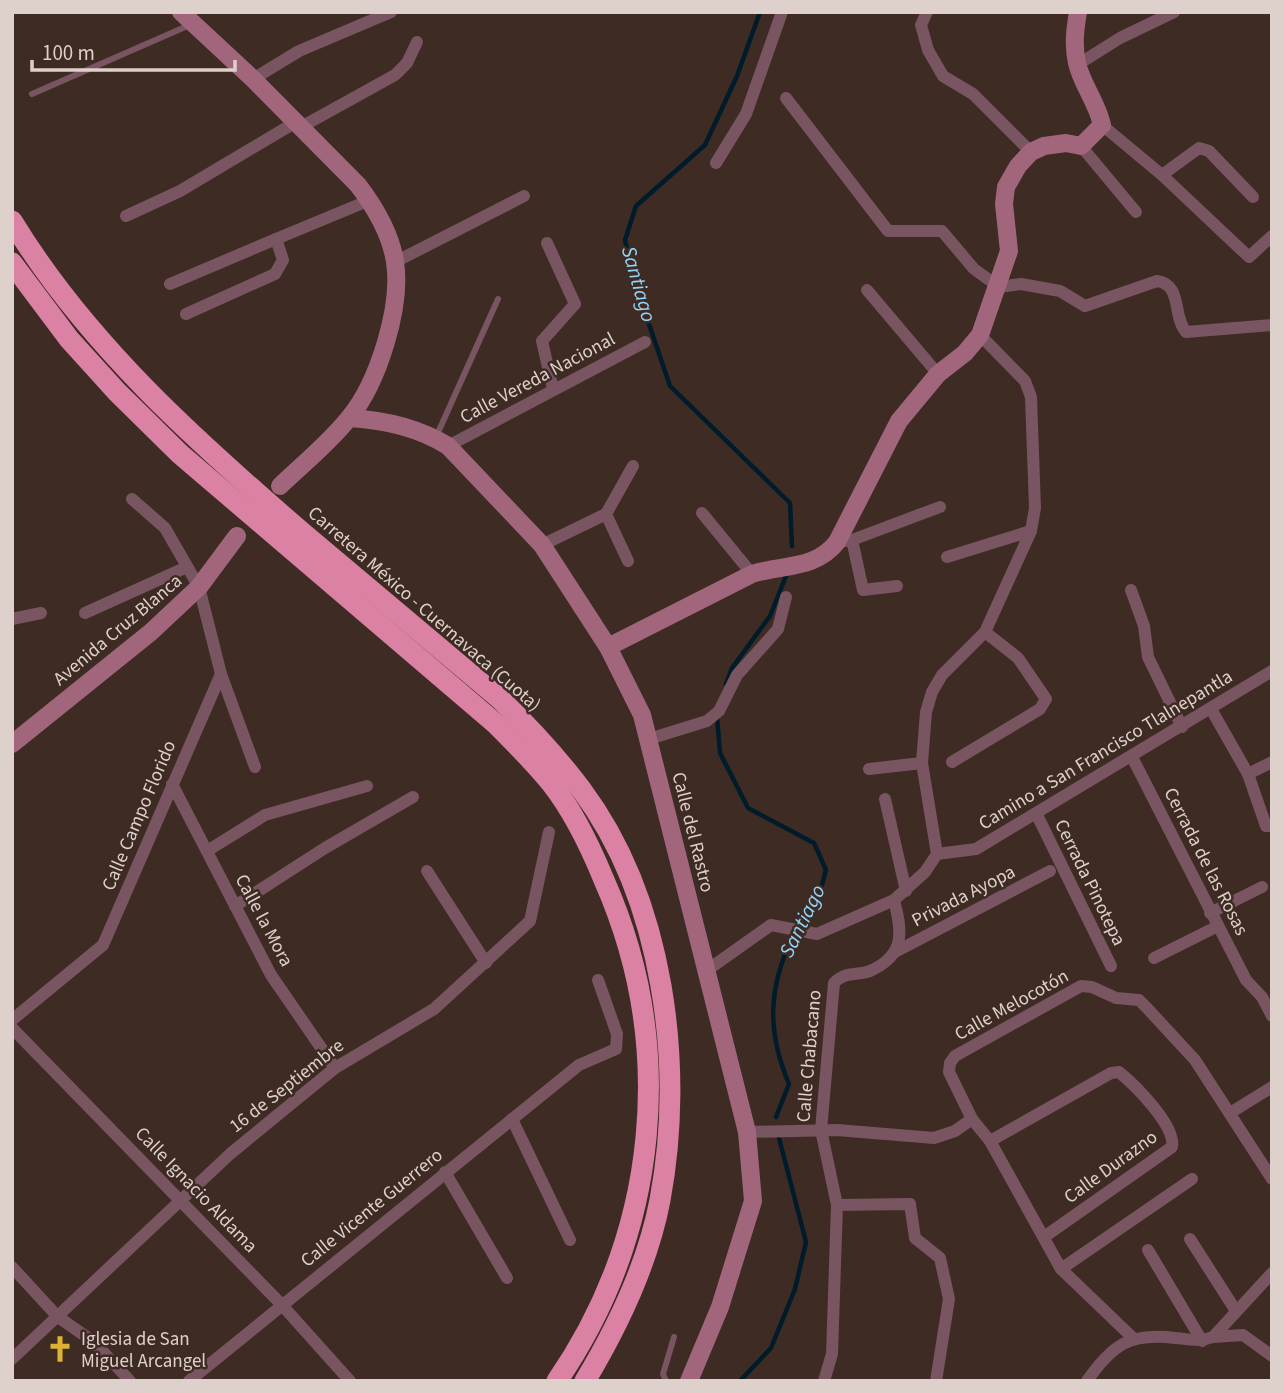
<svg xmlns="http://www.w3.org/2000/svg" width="1284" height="1393" viewBox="0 0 1284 1393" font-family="'Source Sans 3',sans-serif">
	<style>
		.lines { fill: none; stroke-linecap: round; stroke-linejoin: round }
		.stream { stroke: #001c2b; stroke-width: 4.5 }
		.lane { stroke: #795461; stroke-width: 6 }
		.street { stroke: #795461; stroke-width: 12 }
		.secondary { stroke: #a1667c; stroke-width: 18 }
		.highway { stroke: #db81a3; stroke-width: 21 }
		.labels { text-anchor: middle; stroke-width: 5; stroke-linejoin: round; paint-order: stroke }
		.street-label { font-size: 19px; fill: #ded1cc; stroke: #3e2b23 }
		.poi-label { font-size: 19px; fill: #ded1cc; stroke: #3e2b23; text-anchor: start }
		.water-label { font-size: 21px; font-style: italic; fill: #90d5fb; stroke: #3e2b23 }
	</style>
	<rect width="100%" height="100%" fill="#3e2b23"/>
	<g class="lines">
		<g class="stream">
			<path d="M760,12L737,76L705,145L636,206L625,240L634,280L670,386L790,503L792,546"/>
			<path d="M726,684L732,668L770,616L786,576"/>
			<path d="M717,716L720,753L748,808L814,843L826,870C823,880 821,892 816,901C810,914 798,925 792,938C768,989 767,1032 789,1084L776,1117"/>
			<path d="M740,1381L771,1348L795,1289L806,1242L779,1138"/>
		</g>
		<g class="lane">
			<path d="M32,94L192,24"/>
			<path d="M436,437L498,299"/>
			<path d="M666,1381L663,1374L674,1337"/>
		</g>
		<g class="street">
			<path d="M927,12L921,25L928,50L943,76L973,94L1031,152"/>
			<path d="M1077,65L1120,38L1174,12"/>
			<path d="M253,79L299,51L391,12"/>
			<path d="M786,98L888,231H942L974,269L999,287L1021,284L1060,291L1085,306L1157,281C1183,285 1172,316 1186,332L1272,325"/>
			<path d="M1102,125L1162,175L1249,257L1272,236"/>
			<path d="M301,127L395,75L407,63L417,42"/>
			<path d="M1081,146L1136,212"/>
			<path d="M716,163L746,114L782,12"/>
			<path d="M1162,175L1199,148L1209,151L1253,197"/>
			<path d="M126,216L180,191L296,122"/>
			<path d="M547,243L575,304L542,341L553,389"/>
			<path d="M395,262L524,196"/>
			<path d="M170,284L276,239"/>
			<path d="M867,290L938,374"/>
			<path d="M186,314L275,274L283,260L276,239L370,200"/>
			<path d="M448,446L645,342"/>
			<path d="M702,513L752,574"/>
			<path d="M606,514L633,466"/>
			<path d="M852,540L863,590L897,586"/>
			<path d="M837,542L852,540L940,507"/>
			<path d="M542,545L606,514L628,561"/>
			<path d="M947,557L1031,531"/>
			<path d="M1131,590L1144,626L1148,657L1182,727"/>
			<path d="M85,613L187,567"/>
			<path d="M12,619L41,613"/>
			<path d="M221,674L255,767"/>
			<path d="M1211,709L1248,774L1266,826H1272"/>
			<path d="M649,739L707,721L719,711L737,675L778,629L786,597"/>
			<path d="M1132,757L1246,980L1262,997L1272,1016"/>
			<path d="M952,762L1040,709L1046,699L1018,658L985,632"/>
			<path d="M869,769L922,763"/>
			<path d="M1248,774L1272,762"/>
			<path d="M172,784L271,975L335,1068"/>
			<path d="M885,799L906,891"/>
			<path d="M1037,815L1111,966"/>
			<path d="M207,851L265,815L367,786"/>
			<path d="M937,854L922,763L926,712L932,692L942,675L985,632L1031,531L1035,508L1031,397L1025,381L980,335"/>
			<path d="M427,871L486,963"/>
			<path d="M235,906L325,848L413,797"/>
			<path d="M1210,913L1262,887"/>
			<path d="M895,952L1050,871"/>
			<path d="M1154,958L1218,926"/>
			<path d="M706,971L771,925L817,934L894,900L925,872L937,854L976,849L1272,671"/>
			<path d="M12,1020L103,945L221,674L199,587L165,528L132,499"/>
			<path d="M12,1028L281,1304L350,1381"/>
			<path d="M1230,1113L1272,1087"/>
			<path d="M512,1119L570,1240"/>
			<path d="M747,1132L837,1130L934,1138L955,1131L972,1119"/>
			<path d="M990,1141L1111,1073L1119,1072C1136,1086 1176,1126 1172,1147L1044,1237"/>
			<path d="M445,1172L507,1278"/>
			<path d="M837,1205L910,1204L915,1238L940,1258L949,1299L936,1381"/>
			<path d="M1190,1239L1236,1311"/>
			<path d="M1148,1250L1202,1341"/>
			<path d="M12,1267L58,1317L94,1342L130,1381"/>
			<path d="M1061,1269L1192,1179"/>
			<path d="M1213,1337L1243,1335L1272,1356"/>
			<path d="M1133,1338L1061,1269L990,1141L972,1119L949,1072L950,1063L955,1056L1081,986L1092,987L1116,998L1139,1000L1147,1008L1195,1060L1272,1179"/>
			<path d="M12,1359L230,1154L335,1068L434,1009L530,921L549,832"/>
			<path d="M189,1381L579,1065L616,1049L617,1034L598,980"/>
			<path d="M824,1381L832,1354L837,1205L821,1130L834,983C845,971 856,976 870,971C906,955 902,931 894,900"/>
			<path d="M1087,1381C1112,1345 1130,1332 1175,1338C1189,1339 1200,1342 1213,1337L1272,1273"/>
		</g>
		<g class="secondary">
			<path d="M181,12L253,79L358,185C374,206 391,235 395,262C402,307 378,383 349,418C329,443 303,464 280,486"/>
			<path d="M350,418C384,420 419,428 448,446L542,545L608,647L642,715L747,1132L753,1201L720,1307L689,1381"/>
			<path d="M608,647L752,574C783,564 815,570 837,542L899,421L938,374L965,353L980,335L1009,251L1004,204L1006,187L1018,166L1031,152L1044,146L1066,143L1081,146L1102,125C1097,102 1082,85 1077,63C1073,45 1075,30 1078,12"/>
			<path d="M12,744L151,632L199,587L237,536"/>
		</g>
		<g class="highway">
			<path d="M12,221C87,344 197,442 304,534C369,589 434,644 499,698C528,726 556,756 581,789C664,900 685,1066 660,1200C648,1263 618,1326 585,1381"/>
			<path d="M12,263L69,339L117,392L180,454L496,724C515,743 534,762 551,783C574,812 590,846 604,880C677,1045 659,1232 557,1381"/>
		</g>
	</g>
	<defs>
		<symbol id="church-bare" viewBox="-9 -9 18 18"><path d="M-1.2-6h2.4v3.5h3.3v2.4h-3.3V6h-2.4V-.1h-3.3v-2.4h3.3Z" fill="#dcb233" stroke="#3e2b23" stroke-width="2.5" paint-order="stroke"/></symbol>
	</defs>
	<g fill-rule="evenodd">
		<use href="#church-bare" x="41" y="1330" width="38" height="38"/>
	</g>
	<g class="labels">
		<g class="street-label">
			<text transform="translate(537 377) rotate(-28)" y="7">Calle Vereda Nacional</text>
			<text transform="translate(425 608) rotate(41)" y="7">Carretera México - Cuernavaca (Cuota)</text>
			<text transform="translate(117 629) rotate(-40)" y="7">Avenida Cruz Blanca</text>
			<text transform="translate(1105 749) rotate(-31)" y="7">Camino a San Francisco Tlalnepantla</text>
			<text transform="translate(138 815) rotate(-67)" y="7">Calle Campo Florido</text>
			<text transform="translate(694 832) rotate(76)" y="7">Calle del Rastro</text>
			<text transform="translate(1207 861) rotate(63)" y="7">Cerrada de las Rosas</text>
			<text transform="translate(1091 882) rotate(64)" y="7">Cerrada Pinotepa</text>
			<text transform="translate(963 895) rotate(-27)" y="7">Privada Ayopa</text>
			<text transform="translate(265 920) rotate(62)" y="7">Calle la Mora</text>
			<text transform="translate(1011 1004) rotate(-29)" y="7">Calle Melocotón</text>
			<text transform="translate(808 1056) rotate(-85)" y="7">Calle Chabacano</text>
			<text transform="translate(286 1085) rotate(-38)" y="7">16 de Septiembre</text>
			<text transform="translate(1110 1166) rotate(-36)" y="7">Calle Durazno</text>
			<text transform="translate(197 1189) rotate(46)" y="7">Calle Ignacio Aldama</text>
			<text transform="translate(371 1207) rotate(-39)" y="7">Calle Vicente Guerrero</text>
		</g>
		<g class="poi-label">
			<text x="81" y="1345">Iglesia de San<tspan x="81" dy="22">Miguel Arcangel</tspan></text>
		</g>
		<g class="water-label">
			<text transform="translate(639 284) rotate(74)" y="7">Santiago</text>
			<text transform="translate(802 921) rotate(-64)" y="7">Santiago</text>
		</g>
	</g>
	<rect width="1284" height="1393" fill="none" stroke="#ded1cc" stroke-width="28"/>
	<path d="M32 60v10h203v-10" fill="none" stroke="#ded1cc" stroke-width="3.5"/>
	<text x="42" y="60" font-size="21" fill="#ded1cc" stroke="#3e2b23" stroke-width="5" paint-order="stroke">100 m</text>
</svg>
